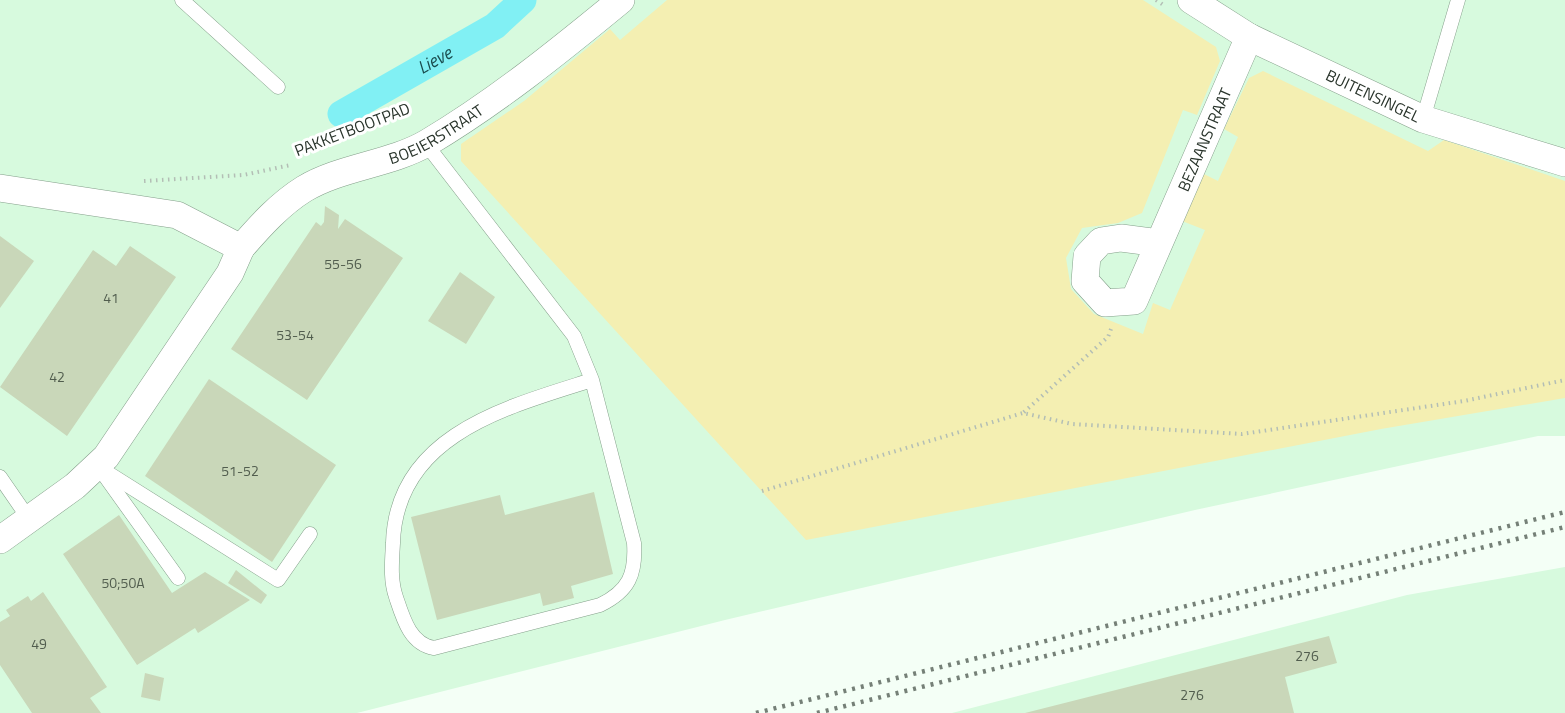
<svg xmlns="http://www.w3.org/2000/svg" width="1565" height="713" viewBox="0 0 1565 713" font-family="'Titillium Web',sans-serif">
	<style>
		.built { fill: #d7fade }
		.green { fill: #f4efb2 }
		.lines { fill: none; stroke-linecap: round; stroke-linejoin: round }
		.canal { stroke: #81f0f4; stroke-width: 27 }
		.building { fill: #c9d7b9 }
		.lane-casing { stroke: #849f8a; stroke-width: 15 }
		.street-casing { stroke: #849f8a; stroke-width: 28 }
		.path { stroke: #b3beb5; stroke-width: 4; stroke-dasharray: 1.5 4.5; stroke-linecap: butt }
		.lane { stroke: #fff; stroke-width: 14 }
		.street { stroke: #fff; stroke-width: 27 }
		.rail { stroke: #758077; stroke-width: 4.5; stroke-dasharray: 3 6; stroke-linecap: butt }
		.labels { text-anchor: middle; stroke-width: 6; stroke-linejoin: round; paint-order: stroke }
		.number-label { font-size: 14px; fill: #515d4e }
		.street-label { font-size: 16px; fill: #29342b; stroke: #fff }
		.water-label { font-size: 18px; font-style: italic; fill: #1a4c4e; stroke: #fff }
	</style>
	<rect width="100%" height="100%" fill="#f4fff6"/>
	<g class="built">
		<path d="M0,0H1565V436H1538L1195,510L725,620L357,713H0Z"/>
		<path d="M1565,567V713H952L1407,595Z"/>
	</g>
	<path class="green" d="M667,0H1143L1216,47L1220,61L1197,115L1183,110L1142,213L1118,223L1082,228L1066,258L1071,289L1094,314L1143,334L1153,303L1170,310L1205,230L1182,221L1204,174L1218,181L1238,137L1224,129L1249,78L1263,71L1428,151L1444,140L1565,181V398L1381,429L806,540L461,161V144L524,101L610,29L620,40Z"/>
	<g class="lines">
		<path class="canal" id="s1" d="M341,114L495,26L523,0"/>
	</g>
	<g class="building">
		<path d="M325,206L339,215L338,229L345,219L403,258L307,400L231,349L316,222L321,226L324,222Z"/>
		<path d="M0,236L34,261L0,308Z"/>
		<path d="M130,246L176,277L67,436L0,387L93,250L116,266Z"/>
		<path d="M460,272L495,297L466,344L428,321Z"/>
		<path d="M209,379L336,465L272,562L145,476Z"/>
		<path d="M594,492L613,574L571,586L574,598L543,606L540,593L437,620L411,517L500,495L505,515Z"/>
		<path d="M119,515L172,593L205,572L250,600L198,633L195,628L137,665L63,554Z"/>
		<path d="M236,570L267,595L261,604L228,583Z"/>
		<path d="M43,592L107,687L90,698L101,713H32L0,665V622L10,616L6,610L28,596L31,601Z"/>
		<path d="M1329,636L1337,663L1285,677L1294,713H1025Z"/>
		<path d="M145,673L164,678L160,701L141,697Z"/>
	</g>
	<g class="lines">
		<defs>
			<g id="lane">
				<path d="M182,0L278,87"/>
				<path d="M1423,119L1458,0"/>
				<path d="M426,144L574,336L592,380L634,543C636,574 629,591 600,605L434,648C410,644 403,618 396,597C390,580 392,561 393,543C396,435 507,407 592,380"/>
				<path d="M97,466L278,580L310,534"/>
				<path d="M102,472L178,578"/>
				<path d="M0,477L29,519"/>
			</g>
			<g id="street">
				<path id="s2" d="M1191,0L1249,37L1423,119L1565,163"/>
				<path d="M0,188L177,215L241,248L230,273L106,457L75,486L0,540"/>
				<path id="s3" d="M1159,243L1121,238L1101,241L1087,256L1085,281L1105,303L1134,301L1249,37"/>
				<path id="s4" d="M241,248C260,226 280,204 304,189C340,167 391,164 427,143C496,102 559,51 621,0"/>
			</g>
		</defs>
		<use href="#lane" class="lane-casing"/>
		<use href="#street" class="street-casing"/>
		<g class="path">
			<path d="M1156,0L1165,6"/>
			<path d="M144,181L243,175L291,165"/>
			<path d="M1111,329L1108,337L1023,413L1072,424L1242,434L1464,401L1565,380"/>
			<path d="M762,491L1023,413"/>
		</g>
		<use href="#lane" class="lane"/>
		<use href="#street" class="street"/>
		<g class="rail">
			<path d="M756,713L1565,512"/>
			<path d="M817,713L1565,527"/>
		</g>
	</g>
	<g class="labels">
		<g class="number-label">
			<text x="343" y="269">55-56</text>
			<text x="111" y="303">41</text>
			<text x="295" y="340">53-54</text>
			<text x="57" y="382">42</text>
			<text x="240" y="476">51-52</text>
			<text x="123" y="588">50;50A</text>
			<text x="39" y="649">49</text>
			<text x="1307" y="661">276</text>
			<text x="1192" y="700">276</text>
		</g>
		<g class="street-label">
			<text dy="6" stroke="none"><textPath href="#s2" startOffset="206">BUITENSINGEL</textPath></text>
			<text transform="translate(352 129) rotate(-21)" y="6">PAKKETBOOTPAD</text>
			<text dy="6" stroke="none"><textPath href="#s4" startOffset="230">BOEIERSTRAAT</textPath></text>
			<text dy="6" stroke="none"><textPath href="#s3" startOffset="339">BEZAANSTRAAT</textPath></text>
		</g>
		<g class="water-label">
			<text dy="6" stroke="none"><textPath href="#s1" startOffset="108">Lieve</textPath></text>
		</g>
	</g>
</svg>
